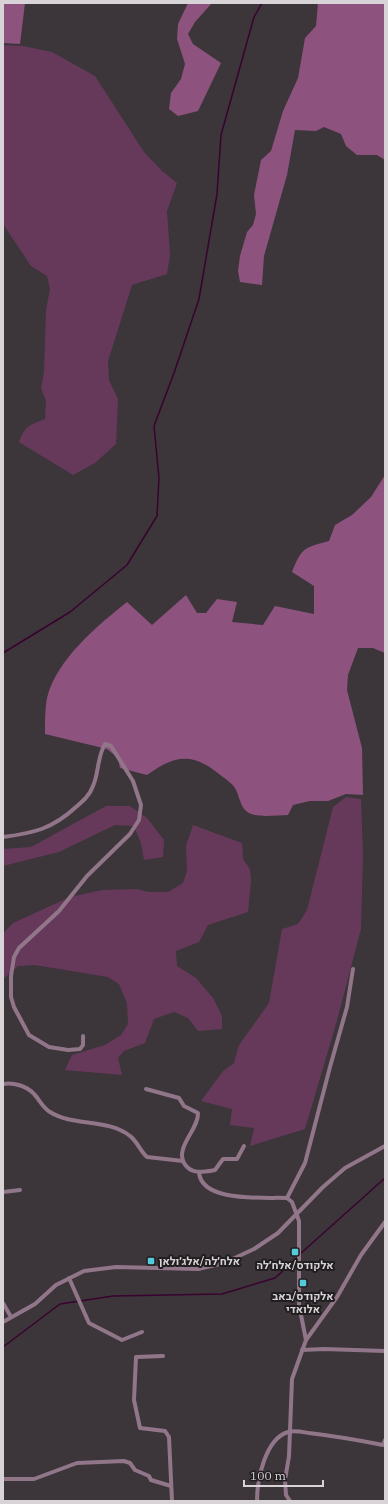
<svg xmlns="http://www.w3.org/2000/svg" width="388" height="1504" viewBox="0 0 388 1504" font-family="'IBM Plex Serif',Heebo,serif">
	<style>
		.green { fill: #66395b }
		.forest { fill: #8d537e }
		.lines { fill: none; stroke-linecap: round; stroke-linejoin: round }
		.stream { stroke: #38032f; stroke-width: 1.5 }
		.minor { stroke: #917689; stroke-width: 4 }
		.poi-dot { fill: #53cbdb; stroke: #211e20; stroke-width: 1.5 }
		.labels { text-anchor: middle; stroke-width: 4; stroke-linejoin: round; paint-order: stroke }
		.poi-label { font-size: 11px; font-weight: bold; fill: #d8d3d6; stroke: #211e20 }
	</style>
	<rect width="100%" height="100%" fill="#3c353a"/>
	<g class="green">
		<path d="M3,45L23,46L52,52L95,76L144,152L162,171L177,183L167,211L170,255L167,274L132,285L108,361L109,380L118,399L116,444L95,463L73,475L19,442C25,426 29,425 45,419L46,401L41,388L44,372L46,310L50,289L47,276L31,266L3,224Z"/>
		<path d="M346,797L361,799L363,855L361,929L336,1024L305,1129L250,1146L254,1128L230,1125L232,1109L201,1101L223,1071L234,1063L239,1045L269,1003L282,929L298,924L307,910L333,807Z"/>
		<path d="M106,806H130L147,818L164,840L163,857L144,860L141,843L134,826L115,825L59,852L3,866V849L31,847Z"/>
		<path d="M193,825L242,843L243,859L250,869L251,881L248,912L208,925L199,942L176,951L177,966L196,978L213,998L222,1016V1029L198,1031L188,1018L174,1012L154,1019L145,1043L124,1051L118,1058L122,1075L65,1070L72,1055L105,1045L121,1035L128,1024L127,1003L119,984L108,977L35,965L18,966L3,979V933L13,923L70,897L102,890L137,889L149,892H168L183,883L187,871L186,846Z"/>
	</g>
	<g class="forest">
		<path d="M3,3H25L20,44L3,43Z"/>
		<path d="M188,3H212L195,22L188,34L193,44L221,63L198,111L178,116L169,109L171,93L181,79L185,64L177,39L178,24Z"/>
		<path d="M318,3H385V160L377,155H357L346,146L341,134L324,127L316,131L295,130L287,175L264,256L262,285L240,282L238,271L240,256L247,232L253,225L256,214L254,195L261,160L271,151L283,111L298,78L305,38L316,26Z"/>
		<path d="M385,475V653L373,648H358L348,675L347,690L362,748L363,795L346,794L328,801H310L293,805L288,815C276,815 255,819 246,811C240,806 239,795 235,788C232,783 224,778 219,774C192,752 175,755 147,775L120,768L118,758L107,749L45,734C45,723 45,709 47,698C56,660 98,625 127,602L152,625L186,595L197,613H206L217,599L237,602L232,622L263,625L275,606L314,614V586L292,572C302,547 304,548 329,541L335,525L352,515L371,497Z"/>
	</g>
	<g class="lines">
		<g class="stream">
			<path d="M3,653L70,612L127,565L157,516L159,478L154,426L174,373L199,299L217,194L221,135L254,17L262,3"/>
			<path d="M300,1254L385,1178"/>
			<path d="M3,1347L60,1304L113,1296L222,1294L275,1278L298,1257"/>
		</g>
		<g class="minor">
			<path d="M3,837C34,833 52,829 76,807C83,801 90,795 93,786C99,773 97,757 105,744L111,746L133,781L141,805L139,820L130,834L87,876L59,911L19,948L14,957L11,976V997L14,1007L29,1035L49,1047L68,1050L80,1049L83,1045V1036"/>
			<path d="M3,1084C13,1082 27,1086 34,1094C40,1100 42,1107 50,1112C74,1127 107,1118 130,1136C137,1141 140,1151 147,1157L183,1161"/>
			<path d="M146,1089L179,1098L184,1106L198,1113C199,1129 175,1147 184,1163C191,1175 203,1172 215,1170L223,1159H237L244,1146"/>
			<path d="M199,1172C201,1203 264,1197 287,1198L292,1202L299,1221V1305L306,1340L292,1379L289,1456L285,1480L286,1495L290,1501"/>
			<path d="M3,1192L20,1190"/>
			<path d="M287,1198L305,1163L330,1067L347,1007L353,969"/>
			<path d="M69,1278L89,1323L122,1340L142,1332"/>
			<path d="M3,1303L11,1317"/>
			<path d="M3,1322L35,1304L56,1285L84,1271L116,1267L198,1269L224,1263L254,1249L278,1233L323,1187L345,1168L385,1146"/>
			<path d="M306,1340L337,1297L361,1255L385,1222"/>
			<path d="M302,1350L324,1349L385,1351"/>
			<path d="M163,1356L136,1357L134,1400L140,1428L165,1431L169,1437L172,1501"/>
			<path d="M3,1479H34L77,1463L124,1461L130,1463L135,1470L149,1476L151,1480L171,1486"/>
			<path d="M257,1501C257,1480 265,1439 288,1432C294,1430 303,1432 309,1433C334,1436 358,1440 383,1445L385,1440"/>
		</g>
	</g>
	<g class="poi-dot">
		<rect x="291" y="1248" width="8" height="8" rx="2"/>
		<rect x="147" y="1257" width="8" height="8" rx="2"/>
		<rect x="299" y="1279" width="8" height="8" rx="2"/>
	</g>
	<g class="labels">
		<g class="poi-label">
			<text x="159" y="1265" text-anchor="start">אלח׳לה/אלג׳ולאן</text>
			<text x="295" y="1269">אלקודס/אלח׳לה</text>
			<text x="303" y="1300">אלקודס/באב<tspan x="303" dy="13">אלואדי</tspan></text>
		</g>
	</g>
	<rect width="388" height="1504" fill="none" stroke="#d8d3d6" stroke-width="8"/>
	<path d="M244 1480v6h79v-6" fill="none" stroke="#d8d3d6" stroke-width="2"/>
	<text x="250" y="1480" font-size="12" fill="#d8d3d6" stroke="#211e20" stroke-width="3" paint-order="stroke">100 m</text>
</svg>
